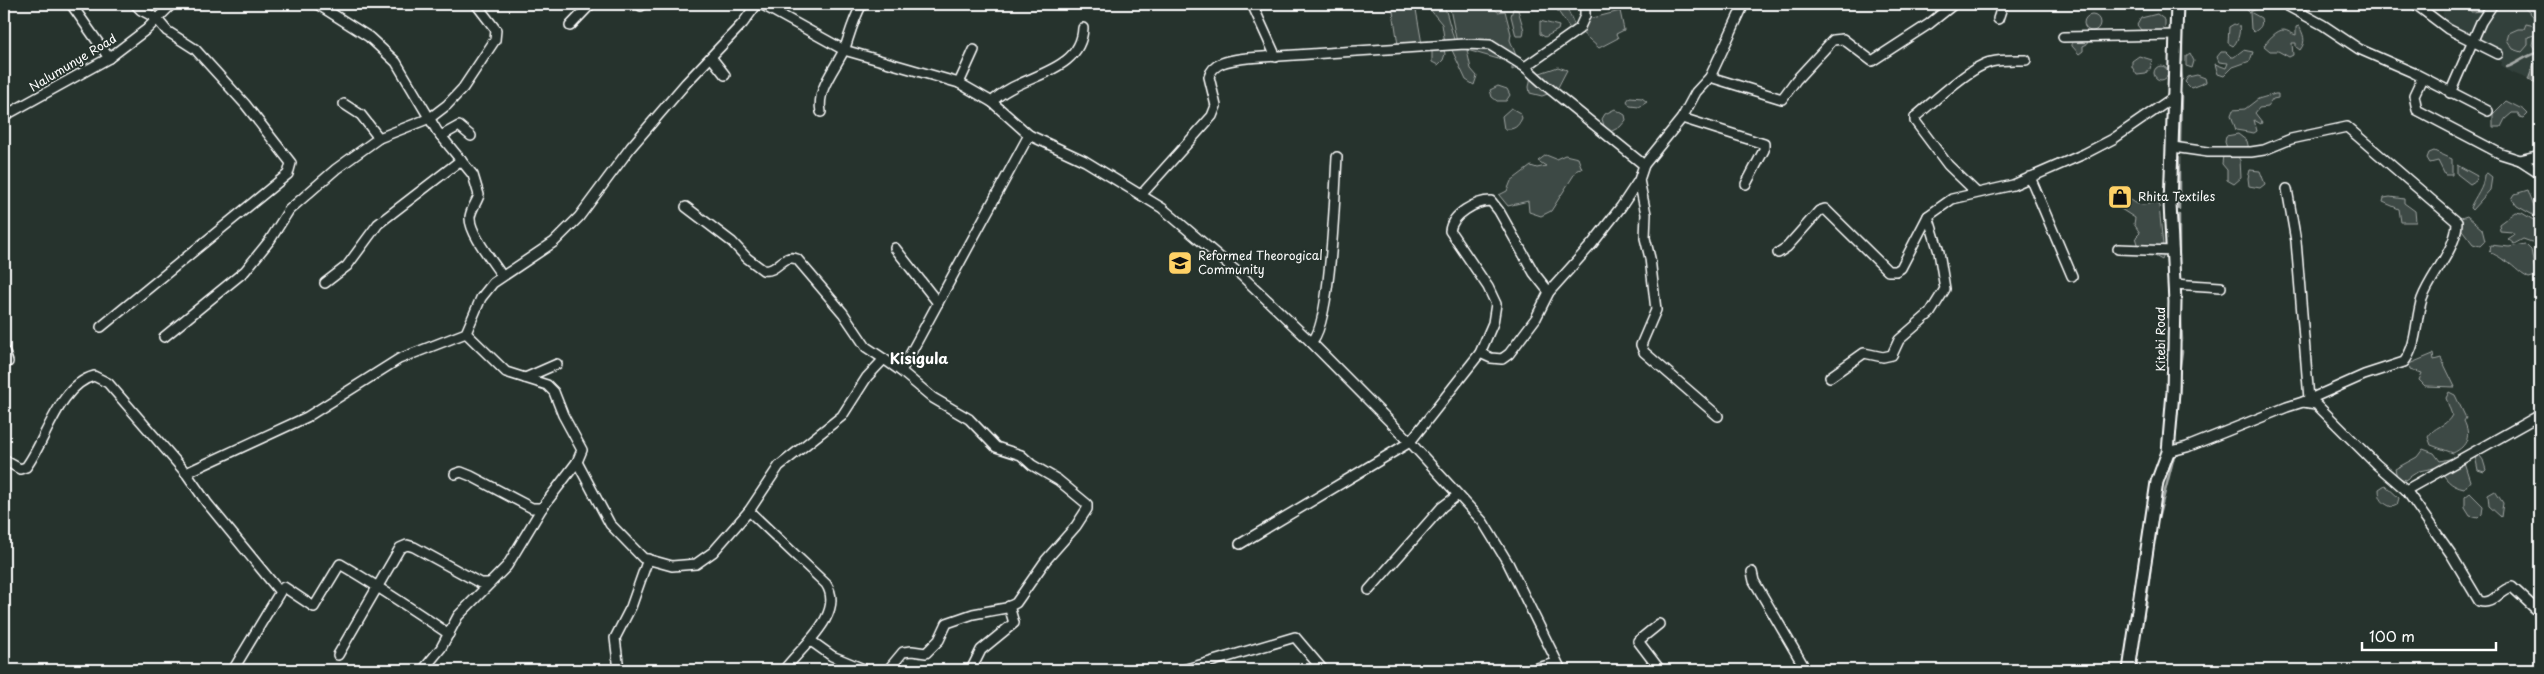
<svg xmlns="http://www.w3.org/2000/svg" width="2544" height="674" viewBox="0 0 2544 674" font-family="'Playpen Sans',sans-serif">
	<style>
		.built { fill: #333f3a }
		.green { fill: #3e4944; stroke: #9ea4a2 }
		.water { fill: #67706c; stroke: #a4a9a7 }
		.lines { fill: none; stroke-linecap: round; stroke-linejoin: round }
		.stream { stroke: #a4a9a7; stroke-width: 2.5 }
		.minor-casing { stroke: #fff; stroke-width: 12 }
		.major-casing { stroke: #fff; stroke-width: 15 }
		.minor { stroke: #26332d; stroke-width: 9 }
		.major { stroke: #26332d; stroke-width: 11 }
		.labels { text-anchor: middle; stroke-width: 4; stroke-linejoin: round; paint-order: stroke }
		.street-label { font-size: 12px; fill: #fff; stroke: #26332d }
		.poi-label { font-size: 12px; fill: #fff; stroke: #26332d; text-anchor: start }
		.quarter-label { font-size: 15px; font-weight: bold; fill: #fff; stroke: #26332d }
	</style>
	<rect width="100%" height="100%" fill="#26332d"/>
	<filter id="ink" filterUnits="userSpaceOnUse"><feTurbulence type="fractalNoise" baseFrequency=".02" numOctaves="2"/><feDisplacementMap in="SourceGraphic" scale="10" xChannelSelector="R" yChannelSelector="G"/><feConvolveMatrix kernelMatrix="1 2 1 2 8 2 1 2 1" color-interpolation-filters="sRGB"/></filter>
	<g filter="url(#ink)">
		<path class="built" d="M2448,4H2540V84L2510,72L2501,65L2502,62L2464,41L2442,22L2443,11Z"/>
		<g class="green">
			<path d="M1392,4H1415L1422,44L1398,45Z"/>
			<path d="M1430,4H1444L1455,43L1445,44L1442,24L1428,7Z"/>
			<path d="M1449,4H1495L1492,7L1498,12L1505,11L1511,34L1510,40L1517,58L1497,47L1457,43Z"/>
			<path d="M1553,4H1565L1575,26L1571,30Z"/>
			<path d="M2245,4H2259L2257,9L2250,12L2261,18C2263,26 2260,28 2254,32L2251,29L2250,13L2244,7Z"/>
			<path d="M2470,4H2491L2485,11L2471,12Z"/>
			<path d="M2520,4H2540V56L2532,45L2534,35L2528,37V45L2522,52L2513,49L2507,40L2509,33L2518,29H2524L2526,24L2535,26L2533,16Z"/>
			<path d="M1513,9L1518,10L1524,30L1523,36H1516L1511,16Z"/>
			<path d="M1620,11L1624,30L1616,34L1618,38L1599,48L1580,31L1589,19Z"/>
			<path d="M2157,14L2165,20V26L2162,31L2141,30L2137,25L2141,18Z"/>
			<circle cx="2092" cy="23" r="8"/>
			<path d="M1540,21L1559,26L1558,30L1545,37L1540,34Z"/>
			<path d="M2234,24L2239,26C2241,32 2237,43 2233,46L2228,43L2229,27Z"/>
			<path d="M2299,26C2303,34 2307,41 2300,50L2296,47V43H2292L2293,55L2289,57L2278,51H2270L2264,46C2266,42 2277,29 2284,30C2287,30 2292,34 2296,35V27Z"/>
			<path d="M2088,40L2087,44L2083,46V51L2079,54L2072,46V41Z"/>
			<path d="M1451,48H1489L1520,66L1512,70V63L1467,50L1471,69L1477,76L1474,85L1466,80Z"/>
			<path d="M1439,49L1444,50L1445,54L1443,60L1438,65L1432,62V50Z"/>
			<path d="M2243,50L2253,52L2250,61L2233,67L2224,76L2218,74L2215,64L2226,68L2228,63L2219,62L2217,57L2221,52H2226L2231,57H2234Z"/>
			<path d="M2190,53L2194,61L2192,68L2186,66V56Z"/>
			<path d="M2139,56L2152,60L2150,69L2146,74L2137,75L2132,67V61Z"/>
			<circle cx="2161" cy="73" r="7"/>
			<path d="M1558,67L1567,70L1556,91L1542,96L1530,93L1529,87L1531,76Z"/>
			<path d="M2197,75L2205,78L2206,82L2191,88L2185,82L2188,77Z"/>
			<path d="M1498,86L1507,89L1510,95L1506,101H1497L1492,97L1490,90Z"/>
			<path d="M2275,94H2278V98L2273,99L2267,107L2259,108L2255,113L2262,122L2261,124L2254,120L2257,131L2254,133L2236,130L2231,115L2233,110L2245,109L2258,99Z"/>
			<path d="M1630,97L1642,98L1647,102L1639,107L1630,106L1627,101Z"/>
			<path d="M2506,101L2524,110L2528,114L2524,118L2520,117L2518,113H2512L2505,119L2501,127H2493V114Z"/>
			<path d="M1511,108L1520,113L1522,118C1518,127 1514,130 1504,129L1502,116Z"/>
			<path d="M1615,109L1625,115L1626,120L1620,127L1610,132L1605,129L1602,119L1605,114Z"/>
			<path d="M2238,134L2247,141L2249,149L2243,155L2237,156L2240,160L2241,178L2234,184L2227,180V170L2222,164L2223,155L2229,154L2225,142L2226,136Z"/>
			<path d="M2434,151L2452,159V175H2445L2438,161L2430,163L2427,158L2429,153Z"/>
			<path d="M1546,155L1556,159L1565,155L1578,158L1582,169L1577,170L1551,211L1541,216L1529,212L1528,201L1508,206L1499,195L1507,191L1511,181L1531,166L1537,168L1546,166L1538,161Z"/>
			<path d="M2457,165L2477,176L2475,181L2470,184L2457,174Z"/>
			<path d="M2250,170L2260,171L2265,184L2260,188L2249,186L2248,178Z"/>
			<path d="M2487,173L2492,177L2490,190L2472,210L2470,208C2475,196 2484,187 2484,175Z"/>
			<path d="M2528,190L2536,211L2533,215L2517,206L2512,199L2515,194Z"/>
			<path d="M2117,191C2127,194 2133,205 2143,205C2147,205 2151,203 2155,202L2159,206L2164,255L2162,260L2151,254L2149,248L2138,244L2136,237L2140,233L2134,224L2135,218L2110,202L2108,195Z"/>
			<path d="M2390,197L2404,199V203L2415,211L2416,222H2401L2399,209L2383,202L2384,198Z"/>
			<path d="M2515,212L2522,213L2540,224V245L2523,239L2514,244L2508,239L2514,235L2512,232L2500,231L2499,224Z"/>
			<path d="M2467,216L2482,229L2485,241L2480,246L2473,244L2459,226L2461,218Z"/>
			<path d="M2525,244L2531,250L2536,276L2529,278C2518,273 2513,264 2502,259C2497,255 2493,255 2489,250L2490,245L2509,247Z"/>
			<path d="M2433,354L2434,360L2441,358L2455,387L2425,386L2419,380L2422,373L2410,369L2409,364Z"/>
			<path d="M2449,392L2455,395L2466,418L2464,421C2471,435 2468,446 2453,453L2431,445L2428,437C2434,426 2446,427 2452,415L2446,398Z"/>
			<path d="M2423,449L2434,453L2440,461L2462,456L2470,481L2464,489C2450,486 2445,479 2439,467L2419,471L2405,480L2397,477L2395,469L2417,457Z"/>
			<path d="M2478,453L2483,460L2486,470L2484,472L2478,470L2475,456Z"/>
			<path d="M2385,485L2399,498L2397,505L2392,507C2383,504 2379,499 2379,489Z"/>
			<path d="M2495,491L2503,503L2501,517L2489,506L2488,495Z"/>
			<path d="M2470,493L2483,506L2482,514L2478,518L2470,516L2465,508V497Z"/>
		</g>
		<path class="water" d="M2534,63H2540V84L2528,80Z"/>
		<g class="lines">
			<g class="stream">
				<path d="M2182,15V26"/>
				<path d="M2182,61V29"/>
				<path d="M2181,66L2182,79"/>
				<path d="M2507,67C2519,63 2527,54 2540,52"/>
				<path d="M2180,144L2181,94"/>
				<path d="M2179,209V157"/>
				<path d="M2179,215V281"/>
				<path d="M2180,301L2182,340"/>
				<path d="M2179,374L2182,351"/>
				<path d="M2174,447L2180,384"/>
				<path d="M2158,519L2174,456"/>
				<path d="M2155,540L2156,533"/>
				<path d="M2146,606L2153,547"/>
				<path d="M2139,637L2144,615"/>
			</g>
			<defs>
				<g id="minor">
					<path d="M71,4L109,58"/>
					<path d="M317,4L369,37L396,62L437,131L473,175L479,195C477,202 471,209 470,217C469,233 494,263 502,276"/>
					<path d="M639,4L641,6"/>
					<path d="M761,4L844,50L959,83L992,102L1029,135L1085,161L1162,208L1242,276L1311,342L1410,442L1483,522L1508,563L1561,670"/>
					<path d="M1252,4L1276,57"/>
					<path d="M2284,4L2323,25L2359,49L2414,73L2488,111"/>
					<path d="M2415,4L2448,29L2498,54"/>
					<path d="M1998,19L2003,4"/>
					<path d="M570,26L591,4"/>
					<path d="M2063,37L2176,35"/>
					<path d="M711,57L725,75"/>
					<path d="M1525,67L1579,29L1585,16V4"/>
					<path d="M1710,77L1782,99L1796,80L1833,40L1843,39L1872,61L1929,24L1954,4"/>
					<path d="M2422,78L2414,95L2417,110L2501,154L2520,160L2540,173"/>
					<path d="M959,83L974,50"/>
					<path d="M2450,93L2481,22L2493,4"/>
					<path d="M992,102C1018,74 1081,75 1083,28"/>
					<path d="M344,104L361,115L379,138"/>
					<path d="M821,112C816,89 836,68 845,48C850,33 854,18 862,4"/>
					<path d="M4,116L109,58L147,29L172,4"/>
					<path d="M1682,118L1764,144V150L1746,184"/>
					<path d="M441,136L459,126L471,136"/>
					<path d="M2173,147L2208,152H2251L2264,150L2291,139L2347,127L2457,222C2457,249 2431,274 2422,299C2415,320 2418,344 2404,362L2364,375L2303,402"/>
					<path d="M2520,160L2540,155"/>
					<path d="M2030,177L2072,276"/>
					<path d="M1639,180L1646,214L1645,238L1650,258L1656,310L1641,345L1644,352L1718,416"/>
					<path d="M2287,189L2296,241L2309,399"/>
					<path d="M1976,192L1948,165L1915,121V117C1932,103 1971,66 1991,62C2002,59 2015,60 2026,60"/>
					<path d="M1141,195L1212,116L1216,106L1209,77C1213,61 1233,60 1247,58L1465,44L1490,45L1525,67L1545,85L1644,165"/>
					<path d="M686,207L732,242L747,258L763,270C778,273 782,253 797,259L843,313L866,347L884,359"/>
					<path d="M895,248L938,303"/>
					<path d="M2118,249L2173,251"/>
					<path d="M1778,253L1787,247L1819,211L1825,209L1888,271H1896L1901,268L1928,216L1952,199L2013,185L2084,154L2113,139L2174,97"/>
					<path d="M325,283L347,266L378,224L461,160"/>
					<path d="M2174,284L2221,287"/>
					<path d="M101,327L288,174L291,163L245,104L195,49L167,31L156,18L141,10L135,4"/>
					<path d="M164,337L245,271L270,240L289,210L336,169L379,138L430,118L447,105L463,88L495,40L496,30L476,4"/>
					<path d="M1311,342C1331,329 1335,187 1337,157"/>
					<path d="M4,350L8,362"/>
					<path d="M1480,353L1491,358L1502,359L1509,354L1536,318L1549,292L1592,244L1621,207L1639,180L1644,165L1682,118L1696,92L1710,77L1744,4"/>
					<path d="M1830,377L1864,353L1883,357L1892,355L1899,340L1930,313L1945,289L1939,252L1928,216"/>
					<path d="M525,378L557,364"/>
					<path d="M2168,452L2187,447L2287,407L2303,402L2316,404L2376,464L2406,490L2540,415"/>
					<path d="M4,460L20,469L26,467C46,441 59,385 94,376L108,383L186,473L207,503L280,592L233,670"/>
					<path d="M577,462L610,524L643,558L672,566L696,564L713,552L749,511L779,466L842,416L867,377L884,359L901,371L1029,135"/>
					<path d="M186,473L307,417L399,359L466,333L481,298L493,283L554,242L579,217L631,147L686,83L743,23L757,4"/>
					<path d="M455,474L461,472L471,476L532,508H542"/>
					<path d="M2406,490L2451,554L2479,601C2494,606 2498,590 2512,587L2540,613"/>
					<path d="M749,511L826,584C846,614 800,648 784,670"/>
					<path d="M1240,544L1410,442L1480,353L1493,323L1496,304L1488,287L1450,231C1452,214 1476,201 1491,201L1499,211L1534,273L1549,292"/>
					<path d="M1752,572L1754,581L1806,670"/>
					<path d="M284,587L314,607L340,564C378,586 412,609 449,634"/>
					<path d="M1369,590L1442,507L1458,495"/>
					<path d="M1659,624L1638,641L1660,670"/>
					<path d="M811,641L832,656L866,670"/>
					<path d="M338,655L400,548L407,545L414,547L480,583H490"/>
					<path d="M423,670L441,648L458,616L507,566L542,508L577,462L582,450L563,415L554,392L547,385L506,372L466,333"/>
					<path d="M619,670L615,638L631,607L648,559"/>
					<path d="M888,670L903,652L912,651L926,653L939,640L947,623L973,614L1006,608L1016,603L1046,560L1076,526L1087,509V504L1058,480L1032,465L1021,455L996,447L969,419L933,398L901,371"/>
					<path d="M971,670L981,650L1014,623L1009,606"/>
					<path d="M1183,670L1295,637L1323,670"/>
					<path d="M1529,670L1556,663"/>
				</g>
				<path id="major" d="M2129,670L2157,482L2168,452L2173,392L2175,302L2170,204L2177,4"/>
			</defs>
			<use href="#minor" class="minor-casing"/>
			<use href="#major" class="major-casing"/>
			<use href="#minor" class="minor"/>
			<use href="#major" class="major"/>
		</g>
	</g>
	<defs>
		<symbol id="shop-square" viewBox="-11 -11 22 22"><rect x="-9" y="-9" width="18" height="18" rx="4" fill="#ffd166" stroke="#26332d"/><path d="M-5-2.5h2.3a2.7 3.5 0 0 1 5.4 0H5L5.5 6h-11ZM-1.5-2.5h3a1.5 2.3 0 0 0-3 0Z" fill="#111"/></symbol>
		<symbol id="school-square" viewBox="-11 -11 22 22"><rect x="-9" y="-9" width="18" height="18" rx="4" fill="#ffd166" stroke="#26332d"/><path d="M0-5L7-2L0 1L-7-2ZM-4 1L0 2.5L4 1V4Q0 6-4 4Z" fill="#111"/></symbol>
	</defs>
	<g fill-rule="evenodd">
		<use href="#shop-square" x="2106" y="183" width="28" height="28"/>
		<use href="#school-square" x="1166" y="249" width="28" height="28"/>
	</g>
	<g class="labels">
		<g class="street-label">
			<text transform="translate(73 63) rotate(-31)" y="4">Nalumunye Road</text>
			<text transform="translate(2161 339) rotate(-90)" y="4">Kitebi Road</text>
		</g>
		<g class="poi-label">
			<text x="2138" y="201">Rhita Textiles</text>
			<text x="1198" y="260">Reformed Theorogical<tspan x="1198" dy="14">Community</tspan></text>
		</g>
		<g class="quarter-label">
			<text x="919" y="364">Kisigula</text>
		</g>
	</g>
	<rect width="2544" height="674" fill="none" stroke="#26332d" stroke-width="20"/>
	<rect x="10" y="10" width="2524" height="654" fill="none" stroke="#fff" stroke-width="2" filter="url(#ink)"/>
	<path d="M2362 642v8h134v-8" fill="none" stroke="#ffffff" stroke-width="2.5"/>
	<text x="2369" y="642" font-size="15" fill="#ffffff" stroke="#26332d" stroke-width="4" paint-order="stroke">100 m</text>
</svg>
